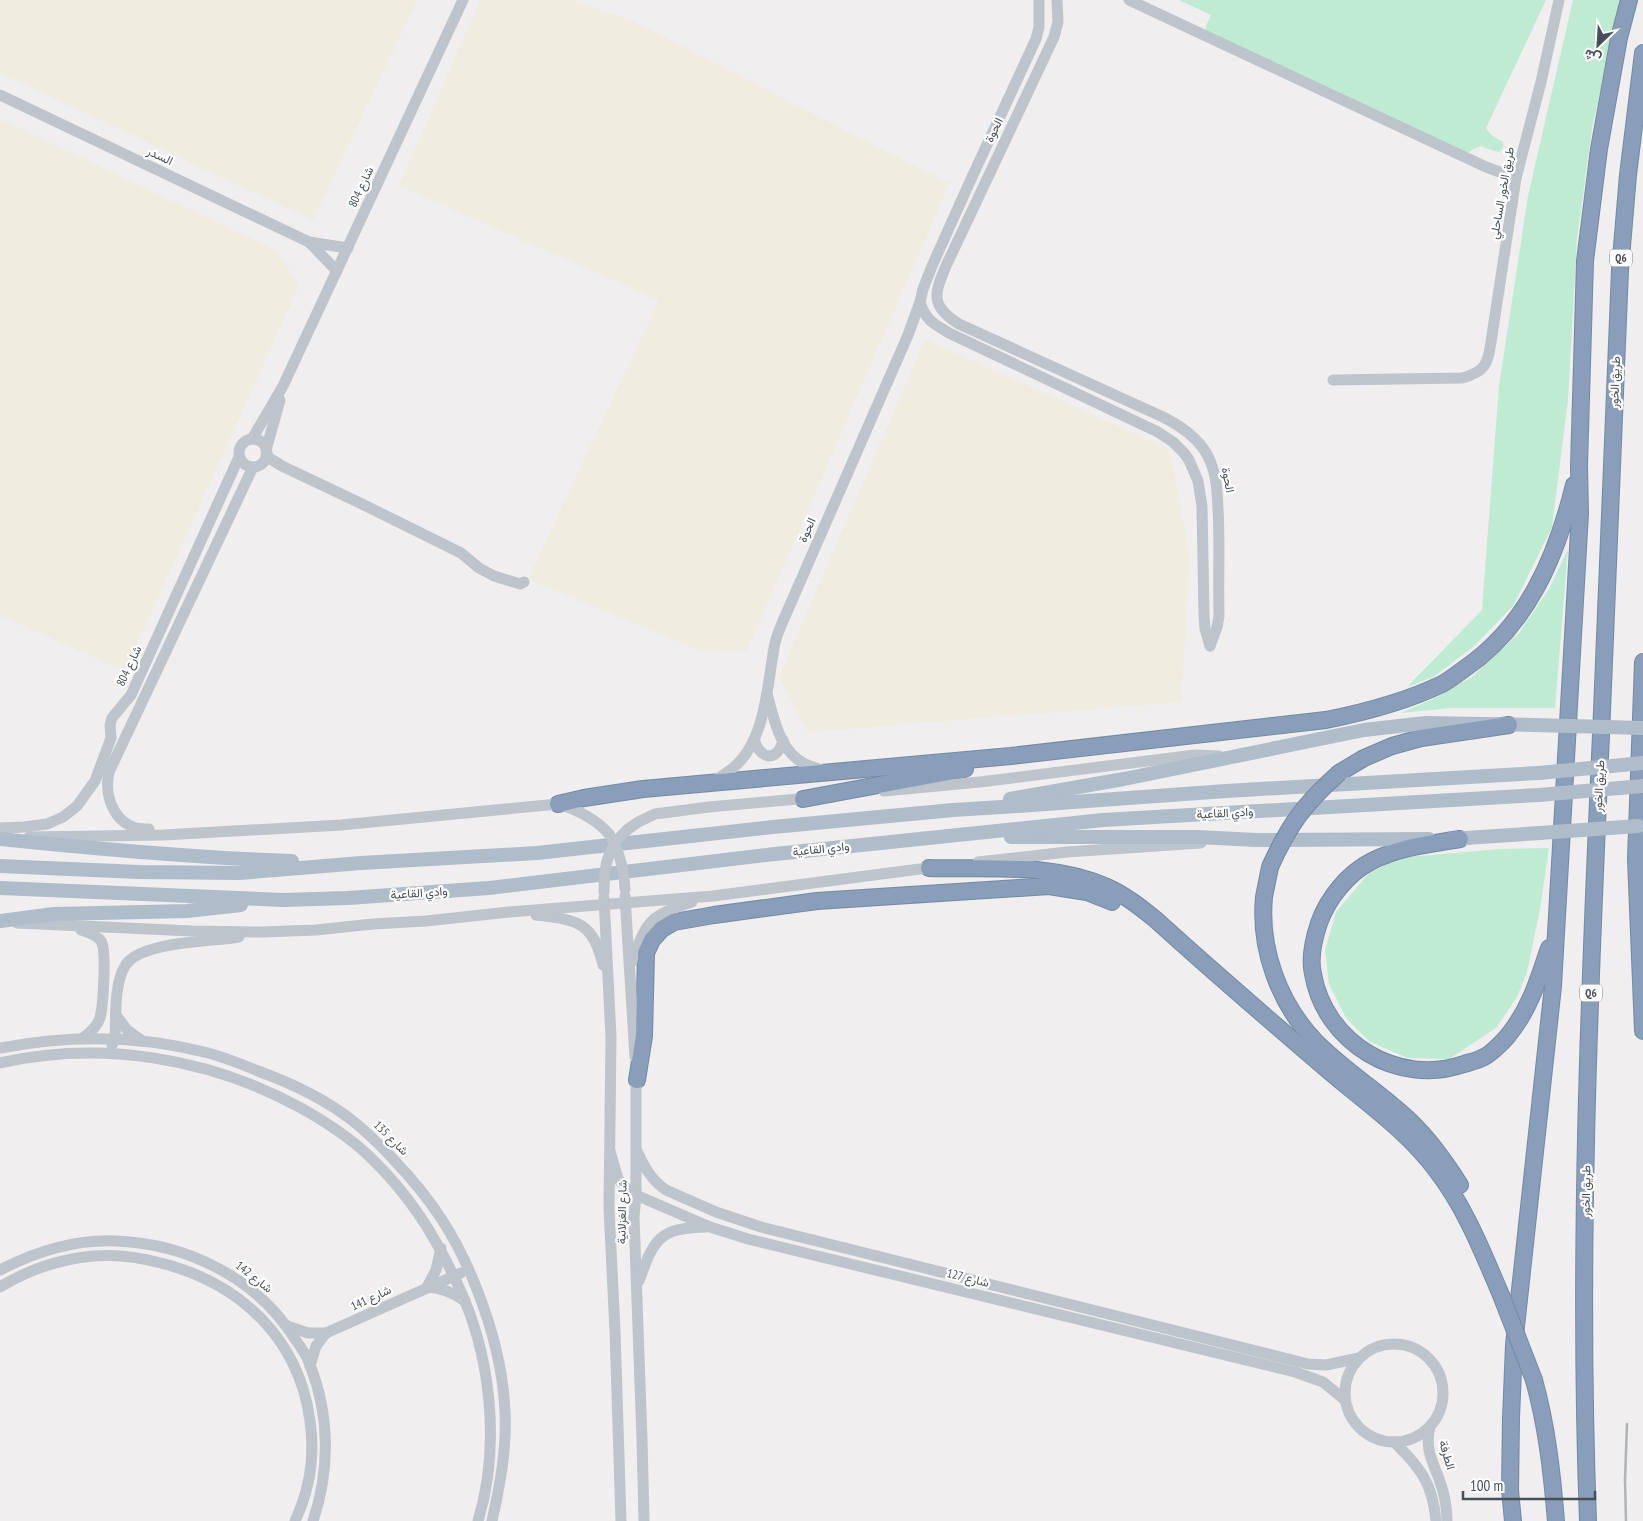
<svg xmlns="http://www.w3.org/2000/svg" width="1643" height="1521" viewBox="0 0 1643 1521" font-family="'PT Sans Narrow',Vazirmatn,sans-serif">
	<style>
		.green { fill: #bfebd2 }
		.sand { fill: #f0ecdf }
		.lines { fill: none; stroke-linecap: round; stroke-linejoin: round }
		.highway-casing { stroke: #7489a4; stroke-width: 18 }
		.minor { stroke: #bdc4cc; stroke-width: 11 }
		.major { stroke: #afbcca; stroke-width: 14 }
		.highway { stroke: #899eb9; stroke-width: 16 }
		.rail { stroke: #b0b3b7; stroke-width: 2.5 }
		.highway-bridge-casing { stroke: #7489a4; stroke-width: 18; stroke-linecap: butt }
		.minor-bridge { stroke: #bdc4cc; stroke-width: 11 }
		.major-bridge { stroke: #afbcca; stroke-width: 14 }
		.highway-bridge { stroke: #899eb9; stroke-width: 16 }
		.labels { text-anchor: middle; stroke-width: 4.5; stroke-linejoin: round; paint-order: stroke }
		.shield { fill: #fff; stroke: #7e848b; stroke-width: 1 }
		.shield-label { font-size: 11px; font-weight: bold; fill: #475059 }
		.street-label { font-size: 12px; fill: #475059; stroke: #fff }
	</style>
	<rect width="100%" height="100%" fill="#f0eeee"/>
	<g class="green">
		<path d="M1179,0H1546L1486,128L1491,135L1503,142C1504,146 1503,149 1499,152L1494,151L1480,146L1469,152H1465L1206,31V26L1211,15Z"/>
		<path d="M1573,0H1621L1592,128L1577,239L1568,400L1552,527L1513,606L1474,646L1435,676L1407,687L1482,610L1499,386L1528,196Z"/>
		<path d="M1568,549L1555,708H1451L1401,713L1437,697L1472,677L1518,634L1549,589Z"/>
		<path d="M1549,848L1540,909L1527,972L1517,997L1496,1028L1449,1059L1408,1058L1370,1042L1346,1018L1329,984L1325,950L1336,912L1368,874L1398,858L1500,849Z"/>
	</g>
	<g class="sand">
		<path d="M0,0H417L313,220L0,73Z"/>
		<path d="M480,0H571L633,21L949,184L747,651L706,653L528,579L659,300L399,186Z"/>
		<path d="M0,119L277,251L299,286L125,671L0,615Z"/>
		<path d="M925,339L1170,450L1190,558L1181,702L808,732L779,677Z"/>
	</g>
	<g class="lines">
		<defs>
			<g id="highway">
				<path d="M1643,662L1636,859L1643,1031"/>
				<path d="M1339,773L1364,758L1392,746L1421,738L1509,725"/>
				<path d="M803,799L965,769"/>
				<path d="M558,804L584,798L643,789L1011,756L1326,720C1366,712 1405,702 1442,684C1450,680 1457,674 1464,669C1527,626 1556,558 1574,485"/>
				<path d="M1460,839C1430,844 1399,847 1372,861C1348,873 1328,898 1319,923C1314,938 1309,957 1313,974C1325,1043 1398,1087 1464,1064C1470,1062 1476,1061 1482,1058C1490,1055 1505,1040 1510,1033C1530,1008 1539,978 1549,948"/>
				<path d="M1270,867C1268,877 1266,887 1264,897C1259,949 1279,1003 1315,1041C1344,1071 1381,1093 1411,1122C1431,1141 1446,1163 1460,1185"/>
				<path d="M929,868C988,870 1052,862 1107,887C1125,895 1140,907 1155,919C1210,969 1267,1018 1323,1066C1362,1100 1406,1129 1437,1171C1465,1207 1483,1253 1501,1295"/>
				<path d="M637,1080L644,1036L646,953L652,940L662,929L674,922L714,915L817,901L1049,886L1087,892L1112,902"/>
				<path d="M1534,1380C1547,1427 1552,1473 1556,1521"/>
				<path d="M1513,1521L1510,1490L1511,1418L1514,1345L1553,986L1580,513L1579,466L1585,261L1599,149L1619,38L1629,0"/>
				<path d="M1588,1521C1578,1259 1589,997 1601,735C1608,580 1613,425 1620,270L1628,175L1643,53"/>
			</g>
		</defs>
		<use href="#highway" class="highway-casing"/>
		<g class="minor">
			<path d="M1057,0L1058,22L1054,37L946,266C934,294 930,306 959,324L1163,417C1183,427 1203,441 1211,463C1217,478 1217,493 1218,508C1220,544 1218,580 1219,616L1217,627L1210,646"/>
			<path d="M1129,0L1486,167L1516,178"/>
			<path d="M0,95L309,242L348,248"/>
			<path d="M309,242L337,271"/>
			<path d="M920,302C926,321 933,323 949,333L1158,432L1173,442L1184,453L1189,460L1198,481L1202,506L1204,615L1205,629L1210,646"/>
			<path d="M1333,380L1462,378C1485,372 1488,364 1491,342L1516,178L1541,82L1559,0"/>
			<path d="M252,439L283,386L463,0"/>
			<circle cx="253" cy="453" r="14"/>
			<path d="M266,450L280,400"/>
			<path d="M266,456L282,466L362,504L461,553L479,568L494,576L520,584L524,582"/>
			<path d="M767,694C774,719 780,752 805,764C811,767 818,768 824,771"/>
			<path d="M754,740C756,744 757,748 760,751C771,763 781,751 783,740"/>
			<path d="M714,781C720,777 727,773 733,768C767,740 767,682 775,643C777,635 780,628 783,621L908,335L920,302L923,289L932,266L972,177L1036,39L1039,27V0"/>
			<path d="M884,791L980,782L1195,755L1219,756"/>
			<path d="M0,828L24,827L47,824L63,817L77,806L95,781L111,738L110,725L112,718L131,695L239,457"/>
			<path d="M149,829C117,831 103,799 109,772L253,467"/>
			<path d="M627,830L638,822L655,814L709,807L809,798"/>
			<path d="M29,837L163,835L341,825L558,804C578,810 595,818 609,834"/>
			<path d="M978,862L1067,852L1201,843"/>
			<path d="M625,896L635,1057"/>
			<path d="M604,898L611,1037L609,1208L615,1331L621,1521"/>
			<path d="M536,915C577,920 593,921 603,965"/>
			<path d="M17,923L192,931L262,932L316,930L373,924L426,921L509,912L713,896L935,867"/>
			<path d="M81,930C87,932 97,935 101,941C107,950 103,1006 100,1018C97,1026 90,1033 83,1038"/>
			<path d="M632,962C647,920 649,916 692,902"/>
			<path d="M116,1015L127,1030L141,1040"/>
			<path d="M112,1045L115,1038C116,1017 114,984 125,966C139,941 212,942 239,937"/>
			<path d="M0,1048C68,1035 137,1035 204,1052C222,1056 241,1064 258,1071C291,1083 325,1099 353,1121C368,1133 381,1146 394,1160C432,1200 456,1236 476,1287C492,1327 503,1368 505,1411C507,1448 500,1485 492,1521"/>
			<path d="M0,1063C102,1040 210,1058 301,1108C326,1122 349,1137 369,1156C409,1194 434,1234 457,1283C491,1354 501,1445 478,1521"/>
			<path d="M636,1073V1195L634,1217L642,1439L644,1521"/>
			<path d="M636,1149C644,1166 650,1179 666,1190L716,1212L761,1227L1308,1364L1326,1365L1359,1358"/>
			<path d="M610,1151L618,1179L625,1187L636,1195L710,1227L748,1239L793,1250L1295,1372L1323,1382L1345,1400"/>
			<path d="M441,1248L436,1270L427,1287C442,1288 453,1292 465,1301"/>
			<path d="M0,1270C35,1252 76,1239 117,1241C187,1244 257,1278 295,1339C301,1347 307,1356 310,1365C330,1416 330,1470 313,1521"/>
			<path d="M639,1281C654,1239 659,1228 706,1227"/>
			<path d="M0,1287C28,1270 61,1259 93,1256C116,1254 139,1257 161,1263C240,1283 299,1338 310,1421C315,1455 310,1489 295,1521"/>
			<path d="M287,1326L308,1333H326L461,1273"/>
			<circle cx="1394" cy="1393" r="49"/>
			<path d="M310,1366L316,1346L326,1333"/>
			<path d="M1430,1426C1425,1448 1431,1458 1439,1479C1444,1492 1447,1507 1447,1521"/>
			<path d="M1394,1442C1420,1467 1433,1484 1436,1521"/>
		</g>
		<g class="major">
			<path d="M1010,799L1124,779L1364,730L1425,723L1533,725"/>
			<path d="M1011,837H1197L1256,840L1429,839"/>
			<path d="M0,839C97,849 195,858 292,861"/>
			<path d="M1451,839L1540,833"/>
			<path d="M0,866L139,872L239,873L361,863L537,853L773,827L953,810L1018,806L1226,791L1539,773"/>
			<path d="M0,888L283,900L348,898L489,888L775,854L1103,820L1539,795"/>
			<path d="M0,921L54,914L187,911L241,905"/>
		</g>
		<use href="#highway" class="highway"/>
		<path class="rail" d="M1626,1521L1625,1480L1627,1424"/>
		<defs>
			<g id="highway-bridge">
				<path d="M1270,867C1289,825 1304,804 1339,773"/>
				<path d="M1501,1295L1534,1380"/>
			</g>
		</defs>
		<use href="#highway-bridge" class="highway-bridge-casing"/>
		<g class="minor-bridge">
			<path d="M609,834C620,852 624,869 625,889"/>
			<path d="M604,892C604,866 607,848 627,830"/>
		</g>
		<g class="major-bridge">
			<path d="M1533,725L1643,728"/>
			<path d="M1539,773L1643,763"/>
			<path d="M1539,795L1643,786"/>
			<path d="M1540,833L1638,826"/>
		</g>
		<use href="#highway-bridge" class="highway-bridge"/>
	</g>
	<g class="labels">
		<g class="shield">
			<rect x="1610" y="249.5" width="22" height="17" rx="4"/>
			<rect x="1580" y="984.5" width="22" height="17" rx="4"/>
		</g>
		<g class="shield-label">
			<text x="1621" y="262">Q6</text>
			<text x="1591" y="997">Q6</text>
		</g>
		<g class="street-label">
			<text transform="translate(994 130) rotate(-64)" y="4">الحوة</text>
			<text transform="translate(160 156) rotate(25)" y="4">السدر</text>
			<text transform="translate(361 187) rotate(-65)" y="4">شارع 804</text>
			<text transform="translate(1502 193) rotate(-80)" y="4">طريق الخور الساحلي</text>
			<text transform="translate(1615 382) rotate(-88)" y="4">طريق الخور</text>
			<text transform="translate(1228 480) rotate(80)" y="4">الحوة</text>
			<text transform="translate(807 530) rotate(-66)" y="4">الحوة</text>
			<text transform="translate(129 666) rotate(-65)" y="4">شارع 804</text>
			<text transform="translate(1599 786) rotate(-87)" y="4">طريق الخور</text>
			<text transform="translate(1225 813) rotate(-3)" y="4">وادي القاعية</text>
			<text transform="translate(821 849) rotate(-6)" y="4">وادي القاعية</text>
			<text transform="translate(419 893) rotate(-4)" y="4">وادي القاعية</text>
			<text transform="translate(391 1138) rotate(45)" y="4">شارع 135</text>
			<text transform="translate(1586 1191) rotate(-89)" y="4">طريق الخور</text>
			<text transform="translate(622 1212) rotate(-89)" y="4">شارع الغزلانية</text>
			<text transform="translate(254 1277) rotate(38)" y="4">شارع 142</text>
			<text transform="translate(968 1278) rotate(14)" y="4">شارع 127</text>
			<text transform="translate(371 1298) rotate(-25)" y="4">شارع 141</text>
			<text transform="translate(1447 1455) rotate(74)" y="4">الطرفة</text>
		</g>
	</g>
	<g transform="translate(1598 45) rotate(205)" stroke="#ffffff" stroke-width="4" paint-order="stroke">
	<path d="M0-4L9 19L0 12L-9 19Z" fill="#475059"/>
	<text y="-8" font-size="14" font-weight="bold" text-anchor="middle" fill="#475059">ش</text>
	</g>
	<path d="M1463 1491v8h132v-8" fill="none" stroke="#475059" stroke-width="2.5"/>
	<text x="1470" y="1491" font-size="15" fill="#475059" stroke="#ffffff" stroke-width="4" paint-order="stroke">100 m</text>
</svg>
